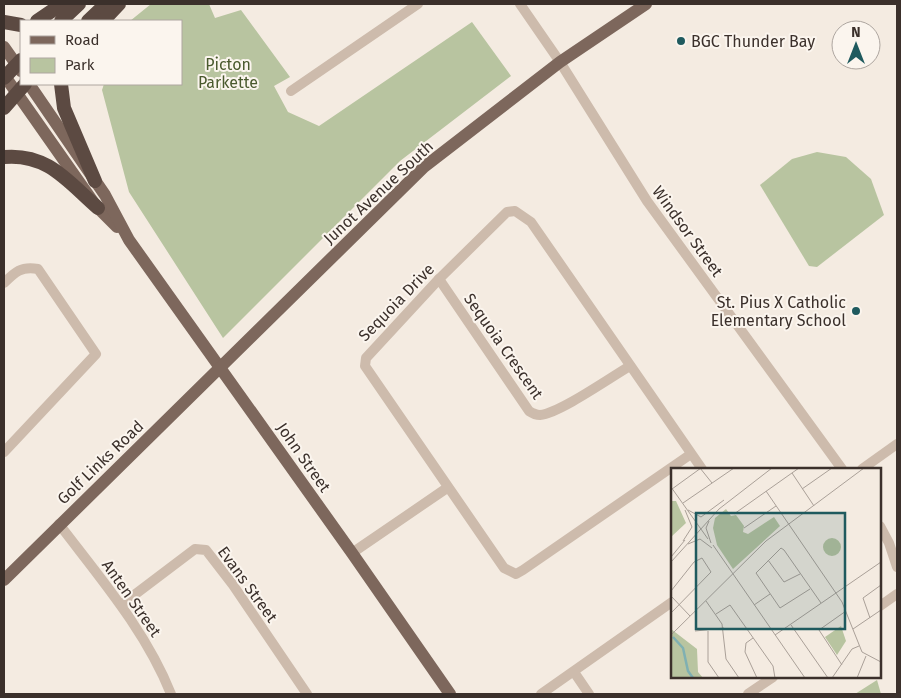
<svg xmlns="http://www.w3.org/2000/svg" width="901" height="698" viewBox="0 0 901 698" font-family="'Fira Sans',sans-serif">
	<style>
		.green { fill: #b8c4a0 }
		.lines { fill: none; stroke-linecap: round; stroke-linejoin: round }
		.minor { stroke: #cdbbac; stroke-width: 10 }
		.major { stroke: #7d675c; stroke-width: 12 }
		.highway { stroke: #5c4a42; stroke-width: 14 }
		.poi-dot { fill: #1f5a5e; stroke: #fbf5ee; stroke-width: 2 }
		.labels { text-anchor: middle; stroke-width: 4; stroke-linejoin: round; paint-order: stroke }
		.poi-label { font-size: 16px; fill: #3b302b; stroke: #fbf5ee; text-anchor: start }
		.park-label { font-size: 16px; fill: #4a5a2e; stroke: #fbf5ee }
		.street-label { font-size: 16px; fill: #3b302b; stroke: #fbf5ee }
		.inset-river { fill: none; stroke: #7fb0b2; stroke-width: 2.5 }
		.inset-road { fill: none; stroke: #aaa098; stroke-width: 1 }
		.view { fill: #1f5a5e; fill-opacity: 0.15; stroke: #1f5a5e; stroke-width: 2.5 }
		.inset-edge { fill: none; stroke: #3b302b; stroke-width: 2.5 }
	</style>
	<rect width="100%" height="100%" fill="#f4ebe1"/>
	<g class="green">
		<path d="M151,4H209L215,18L241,10L290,77L274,86L288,112L319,126L472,22L511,76L400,161L223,338L129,192L102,90L104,84H181V21H130Z"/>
		<path d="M817,152L846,157L871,179L884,215L817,267L809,266L760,185L792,159Z"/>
		<path d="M877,680L881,694H855Z"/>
	</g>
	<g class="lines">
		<g class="minor">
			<path d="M520,4L560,62L647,201L842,469"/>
			<path d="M291,91L418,4"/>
			<path d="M439,279L529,411C532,413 536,415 540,415C560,413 611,377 630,366"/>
			<path d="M4,283C15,272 21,266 38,269L96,354L4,452"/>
			<path d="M691,454L523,570L516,574L504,568L365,366L366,358L439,279L507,212L515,211L531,222L702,469"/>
			<path d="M862,469L897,444"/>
			<path d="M59,524C100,578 146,631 171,694"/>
			<path d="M880,526L889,543L897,567"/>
			<path d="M352,553L447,488"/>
			<path d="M121,605L195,549L206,550L233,585L307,694"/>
			<path d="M880,606L897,594"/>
			<path d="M574,672L589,694"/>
			<path d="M541,694L672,602"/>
			<path d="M748,694L773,677"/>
		</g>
		<g class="major">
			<path d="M4,47L21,71"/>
			<path d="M4,75L96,206L117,227"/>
			<path d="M29,84L105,195L129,240L352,553L450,694"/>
			<path d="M4,580L424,167L560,62L646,4"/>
		</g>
		<g class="highway">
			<path d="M37,21L62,4"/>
			<path d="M61,21L79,4"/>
			<path d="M88,21L106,4"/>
			<path d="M103,21L119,4"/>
			<path d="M4,22L21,25"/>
			<path d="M4,78L21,60"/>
			<path d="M61,84L64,108L95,181"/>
			<path d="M4,108L25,84"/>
			<path d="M4,157C48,153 68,182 98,208"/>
		</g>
	</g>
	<g class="poi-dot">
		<circle cx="681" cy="41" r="5"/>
		<circle cx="856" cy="311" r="5"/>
	</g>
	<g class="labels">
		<g class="poi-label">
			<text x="691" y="47">BGC Thunder Bay</text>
			<text x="846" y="308" text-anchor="end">St. Pius X Catholic<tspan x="846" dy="18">Elementary School</tspan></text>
		</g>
		<g class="park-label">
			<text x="228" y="70">Picton<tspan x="228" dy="18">Parkette</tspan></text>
		</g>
		<g class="street-label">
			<text transform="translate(378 192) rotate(-43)" y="6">Junot Avenue South</text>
			<text transform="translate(688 231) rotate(54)" y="6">Windsor Street</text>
			<text transform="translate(396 302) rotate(-46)" y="6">Sequoia Drive</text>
			<text transform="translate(504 346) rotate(55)" y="6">Sequoia Crescent</text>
			<text transform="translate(304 457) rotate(55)" y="6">John Street</text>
			<text transform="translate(100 462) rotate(-44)" y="6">Golf Links Road</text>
			<text transform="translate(248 584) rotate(54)" y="6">Evans Street</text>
			<text transform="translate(132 598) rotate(55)" y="6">Anten Street</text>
		</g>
	</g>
	<g transform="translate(671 468)">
		<rect width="210" height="210" fill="#f4ebe1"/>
		<path d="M0,33H5L15,55L0,69ZM55,41L60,48L65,47L73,58L72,64L77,66L103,49L109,58L62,101L46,77L42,60L44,50ZM152 79a9 9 0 1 1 18 0a9 9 0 1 1-18 0ZM170,158L175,173L166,187L154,169ZM0,161L26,181L27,204L32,210H0Z" fill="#b8c4a0"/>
		<path class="inset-river" d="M2,169L12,180L17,203L22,210"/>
		<path class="inset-road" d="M29,0L41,15M121,5L143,38M0,19L37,71M1,21L30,0M131,21L161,0M95,23L171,134L191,184L210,194M12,35L63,0M17,42L30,49L53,32M63,46L128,0M38,53L35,60L40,75M73,60L105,38M12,73L21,59L14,42M17,76L29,71L41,80M42,77L134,210M0,89L14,72M97,92L113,114L129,106M0,94L48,41L101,0M139,121L109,140L85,105L110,80L113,82L150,135M0,123L23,94L31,90L40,104L0,145M0,128L19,148M35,133L51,156L55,191L68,210M83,137L99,126M45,146L59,137L102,198L104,210M199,150L192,130L210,117M120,157L157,210M182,161L210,142M24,163L53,160M37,163V194L48,210M0,167L95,73L193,0M104,167L210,94M82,170L75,175L74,184L86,210M171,197L148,162L175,143M161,210L181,181L188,178M186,210L195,188"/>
		<path class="view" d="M25,45H174V161H25Z"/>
		<rect width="210" height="210" class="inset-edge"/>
	</g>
	<rect width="901" height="698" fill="none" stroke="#3b302b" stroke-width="10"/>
	<rect x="20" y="20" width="162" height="65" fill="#fbf5ee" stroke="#aea6a0"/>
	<rect x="30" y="36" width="25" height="8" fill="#7d675c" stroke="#aea6a0"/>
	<text x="65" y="45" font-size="15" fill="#3b302b">Road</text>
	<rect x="30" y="58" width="25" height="15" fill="#b8c4a0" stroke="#aea6a0"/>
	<text x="65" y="70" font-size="15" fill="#3b302b">Park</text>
	<g transform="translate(856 45)"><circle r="24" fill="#fbf5ee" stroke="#aea6a0"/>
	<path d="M0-4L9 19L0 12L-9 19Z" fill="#1f5a5e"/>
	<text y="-8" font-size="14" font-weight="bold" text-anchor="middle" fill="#3b302b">N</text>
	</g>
</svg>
